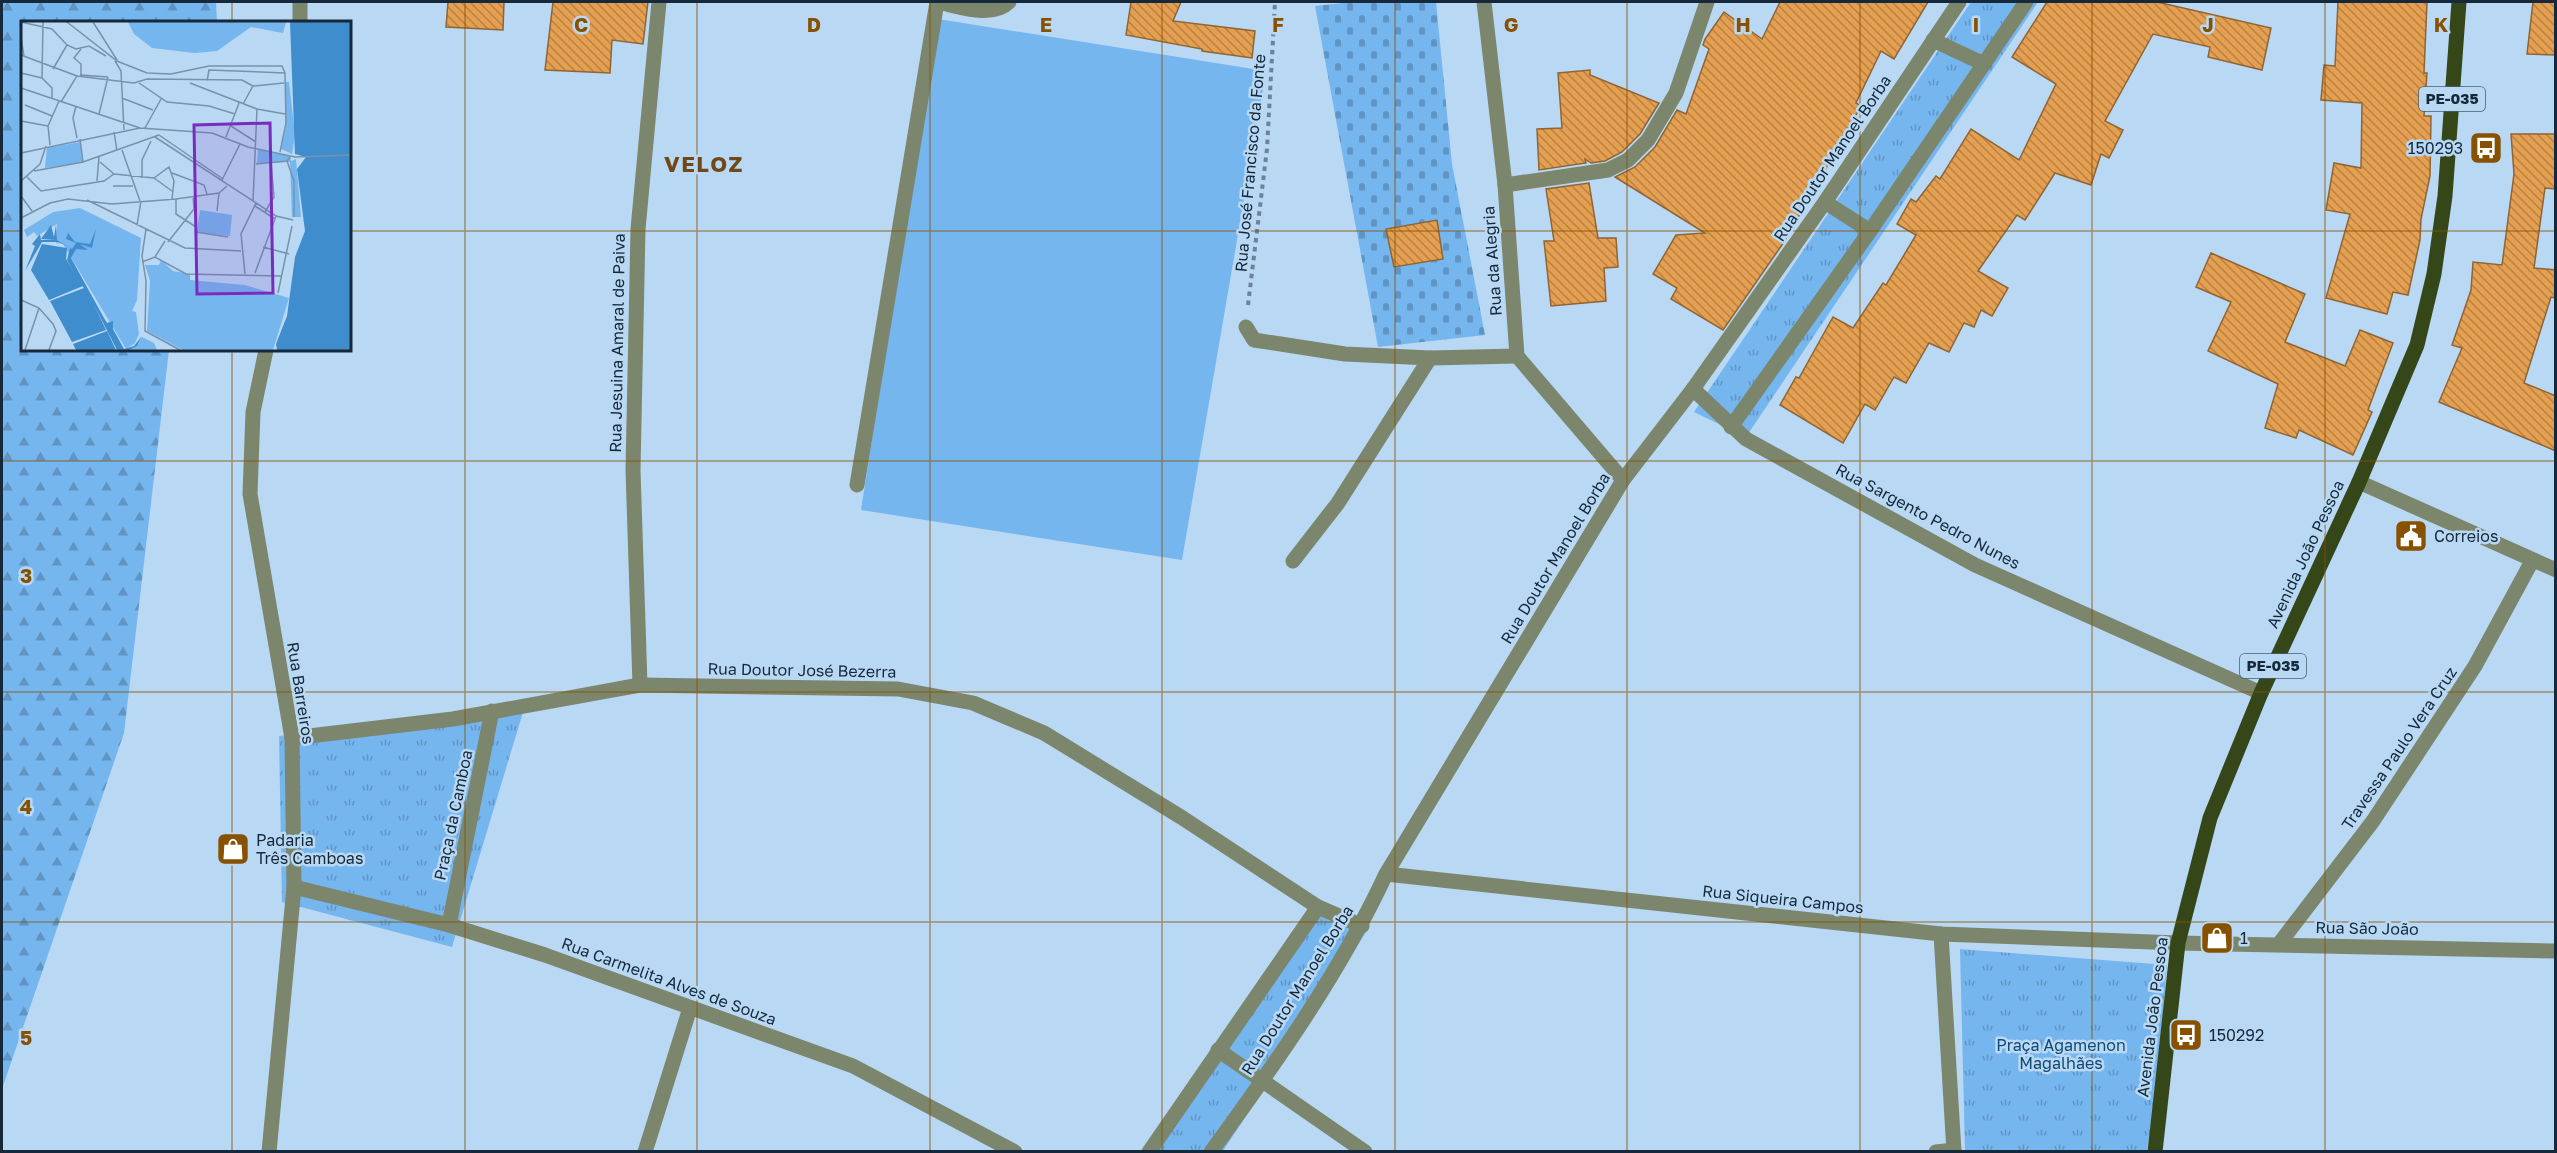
<svg xmlns="http://www.w3.org/2000/svg" width="2557" height="1153" viewBox="0 0 2557 1153" font-family="'Golos Text',sans-serif">
	<style>
		.green { fill: #76b6ef }
		.forest { fill: url(#forest-firs) }
		.cemetery { fill: url(#cemetery-stones) }
		.park { fill: url(#park-tufts) }
		.building { fill: url(#building-back-hatch); stroke: #906434; stroke-width: 1.5 }
		.lines { fill: none; stroke-linecap: round; stroke-linejoin: round }
		.path { stroke: #6a839a; stroke-width: 4; stroke-dasharray: 4.5 4.5; stroke-linecap: butt }
		.minor { stroke: #7b866d; stroke-width: 15 }
		.major { stroke: #354718; stroke-width: 15 }
		.grid { fill: none; stroke: #875100; stroke-width: 1.5; stroke-opacity: 0.55 }
		.labels { text-anchor: middle; stroke-width: 5; stroke-linejoin: round; paint-order: stroke }
		.shield { fill: #b9d8f4; stroke: #465e72; stroke-width: 1.5 }
		.shield-label { font-size: 15px; font-weight: bold; fill: #15293b }
		.poi-label { font-size: 16px; fill: #15293b; stroke: #b9d8f4; text-anchor: start }
		.street-label { font-size: 16px; fill: #15293b; stroke: #b9d8f4 }
		.park-label { font-size: 16px; fill: #114a75; stroke: #b9d8f4 }
		.district-label { font-size: 22px; font-weight: bold; letter-spacing: 1.5px; fill: #70491b; stroke: #b9d8f4 }
		.inset-road { fill: none; stroke: #7792aa; stroke-width: 1.5 }
		.view { fill: #7b2cbf; fill-opacity: 0.15; stroke: #7b2cbf; stroke-width: 3 }
		.inset-edge { fill: none; stroke: #15293b; stroke-width: 3 }
		.grid-label { font-size: 20px; text-anchor: middle; font-weight: bold; fill: #875100; stroke: #b9d8f4; stroke-width: 5; stroke-linejoin: round; paint-order: stroke }
	</style>
	<defs>
		<pattern id="forest-firs" width="22" height="20" patternUnits="userSpaceOnUse" patternTransform="scale(1.5)"><rect width="22" height="20" fill="#76b6ef"/><path d="M5 1l3.5 6h-7zM16 11l3.5 6h-7z" fill="#6094c3"/></pattern>
		<pattern id="cemetery-stones" width="16" height="16" patternUnits="userSpaceOnUse" patternTransform="scale(1.5)"><rect width="16" height="16" fill="#76b6ef"/><path d="M2 7V4a2 2 0 0 1 4 0v3zM10 15v-3a2 2 0 0 1 4 0v3z" fill="#6094c3"/></pattern>
		<pattern id="park-tufts" width="24" height="20" patternUnits="userSpaceOnUse" patternTransform="scale(1.5)"><rect width="24" height="20" fill="#76b6ef"/><path d="M3 7l-1-3M5 7V3M7 7l1-3M15 17l-1-3M17 17v-4M19 17l1-3" fill="none" stroke="#6094c3"/></pattern>
		<pattern id="building-back-hatch" width="6" height="6" patternUnits="userSpaceOnUse" patternTransform="scale(1.5)"><rect width="6" height="6" fill="#e49f51"/><path d="M-1 5l2 2M0 0l6 6M5-1l2 2" fill="none" stroke="#b88244"/></pattern>
	</defs>
	<rect width="100%" height="100%" fill="#b9d8f4"/>
	<path class="green" d="M938,19L1266,71L1182,560L861,510Z"/>
	<path class="forest" d="M2,2H216L217,22H22V350H169L124,733L2,1089Z"/>
	<path class="cemetery" d="M1353,2H1436L1452,164L1485,335L1378,347L1315,6Z"/>
	<g class="park">
		<path d="M1971,2H2038L1746,437L1694,412Z"/>
		<path d="M524,709L452,947L282,902L279,736Z"/>
		<path d="M1325,903L1366,932L1223,1151L1142,1152Z"/>
		<path d="M1960,949L2167,965L2158,1082L2147,1151H1965Z"/>
	</g>
	<g class="building">
		<path d="M448,2H504L503,30L446,27Z"/>
		<path d="M553,2H648L643,44L612,40L610,73L545,70Z"/>
		<path d="M1131,2H1181L1173,21L1255,31L1252,58L1202,51V49L1126,35Z"/>
		<path d="M1780,2H1928L1894,59L1881,51L1856,103L1861,106L1820,179L1784,242L1723,330L1671,299L1677,288L1653,274L1676,235L1705,233L1615,177L1635,167L1655,147L1677,110L1686,114L1709,49L1703,45L1705,39L1724,12L1762,39Z"/>
		<path d="M2047,2H2157L2271,28L2262,70L2208,57L2210,47L2153,34L2105,121L2123,130L2109,158L2101,154L2091,185L2055,173L2025,220L2017,215L1978,271L2008,288L1992,316L1981,310L1974,327L1964,323L1949,352L1929,343L1906,383L1894,377L1875,410L1865,404L1843,443L1780,405L1796,377L1799,378L1833,317L1853,328L1883,283L1886,285L1916,235L1897,224L1911,199L1916,202L1936,176L1940,179L1971,129L2019,160L2056,84L2012,57Z"/>
		<path d="M2338,2H2427L2424,73H2427L2424,116H2431L2430,176L2421,219L2420,240L2408,295L2393,292L2387,314L2326,298L2350,214L2326,210L2334,163L2361,168L2362,103L2321,100L2324,65L2335,66Z"/>
		<path d="M2533,2H2556V55L2527,54Z"/>
		<path d="M1590,70V75L1659,103L1640,134L1622,152L1605,161L1591,163L1585,159L1586,163L1539,170L1537,129L1562,128L1558,73Z"/>
		<path d="M2511,134H2556V189L2545,188L2534,268L2556,270V298L2551,297L2524,383L2556,396V451L2439,402L2462,348L2452,345L2471,290L2473,262L2502,265L2514,174Z"/>
		<path d="M1589,183L1598,238H1616L1618,267L1604,268L1606,301L1551,306L1544,241H1554L1546,189Z"/>
		<path d="M1437,220L1443,259L1394,267L1386,229Z"/>
		<path d="M2211,253L2305,294L2285,342L2345,366L2360,330L2393,343L2368,410L2372,412L2353,455L2299,430L2296,438L2265,428L2278,384L2208,351L2231,302L2196,287Z"/>
	</g>
	<g class="lines">
		<path class="path" d="M1248,305L1267,149L1275,2"/>
		<g class="minor">
			<path d="M1484,2L1505,185L1517,356L1623,480"/>
			<path d="M300,22V2"/>
			<path d="M1933,40L1984,64"/>
			<path d="M1505,185L1608,170L1628,160L1648,140L1676,93L1707,2"/>
			<path d="M1825,202L1870,231"/>
			<path d="M1246,327L1254,340L1345,354L1430,358L1517,356"/>
			<path d="M266,350L253,412L250,494L292,738L294,887L269,1152"/>
			<path d="M1693,389L1746,439L1975,565L2261,693"/>
			<path d="M1731,427L1870,231L2026,2"/>
			<path d="M2359,482L2556,570"/>
			<path d="M857,485L937,2C958,6 992,19 1009,2"/>
			<path d="M1293,561L1338,503L1430,358"/>
			<path d="M640,685L633,470L638,229L659,2"/>
			<path d="M292,738L453,719L640,685L898,689L973,703L1044,733L1181,817L1318,907L1362,926"/>
			<path d="M1386,874L1941,934L2178,943L2556,951"/>
			<path d="M294,887L449,925L545,955L853,1066L1015,1152"/>
			<path d="M449,925L492,711"/>
			<path d="M1941,934L1954,1152"/>
			<path d="M2279,944L2373,821L2475,666L2532,561"/>
			<path d="M1218,1050L1365,1152"/>
			<path d="M645,1152L690,1008"/>
			<path d="M1149,1152L1318,907"/>
			<path d="M1211,1152C1275,1064 1340,973 1386,874L1623,480L1693,389L1825,202L1959,2"/>
			<path d="M1936,1152L1954,1150"/>
		</g>
		<path class="major" d="M2155,1152L2178,943L2210,818L2261,693L2359,482L2417,345L2434,274L2445,196L2459,2"/>
	</g>
	<path class="grid" d="M232,2V22M465,2V1152M697,2V1152M930,2V1152M1162,2V1152M1395,2V1152M1627,2V1152M1860,2V1152M2092,2V1152M2325,2V1152M2,231H22M350,231H2556M232,350V1152M2,461H2556M2,692H2556M2,922H2556"/>
	<defs>
		<symbol id="bus-square" viewBox="-11 -11 22 22"><rect x="-9" y="-9" width="18" height="18" rx="4" fill="#875100" stroke="#b9d8f4"/><path d="M-5-6H5V4H4V6H2V4H-2V6H-4V4H-5ZM-3.5-4V0h7V-4ZM-3.5 1.2v1.5H-2V1.2ZM2 1.2v1.5H3.5V1.2Z" fill="#fff"/></symbol>
		<symbol id="civic-square" viewBox="-11 -11 22 22"><rect x="-9" y="-9" width="18" height="18" rx="4" fill="#875100" stroke="#b9d8f4"/><path d="M-.6-6.5H3V-4.5H.6V-3L4-1V1h2V6H-6V1h2V-1L-.6-3ZM-1.2 2.5V6h2.4V2.5Z" fill="#fff"/></symbol>
		<symbol id="shop-square" viewBox="-11 -11 22 22"><rect x="-9" y="-9" width="18" height="18" rx="4" fill="#875100" stroke="#b9d8f4"/><path d="M-5-2.5h2.3a2.7 3.5 0 0 1 5.4 0H5L5.5 6h-11ZM-1.5-2.5h3a1.5 2.3 0 0 0-3 0Z" fill="#fff"/></symbol>
	</defs>
	<g fill-rule="evenodd">
		<use href="#bus-square" x="2467" y="129" width="38" height="38"/>
		<use href="#civic-square" x="2392" y="517" width="38" height="38"/>
		<use href="#shop-square" x="214" y="830" width="38" height="38"/>
		<use href="#shop-square" x="2198" y="919" width="38" height="38"/>
		<use href="#bus-square" x="2167" y="1016" width="38" height="38"/>
	</g>
	<g class="labels">
		<g class="shield">
			<rect x="2419" y="87" width="66" height="24" rx="4.5"/>
			<rect x="2240" y="654" width="66" height="24" rx="4.5"/>
		</g>
		<g class="shield-label">
			<text x="2452" y="104">PE-035</text>
			<text x="2273" y="671">PE-035</text>
		</g>
		<g class="poi-label">
			<text x="2463" y="154" text-anchor="end">150293</text>
			<text x="2434" y="542">Correios</text>
			<text x="256" y="846">Padaria<tspan x="256" dy="18">Três Camboas</tspan></text>
			<text x="2240" y="944">1</text>
			<text x="2209" y="1041">150292</text>
		</g>
		<g class="street-label">
			<text transform="translate(1832 158) rotate(-56)" y="6">Rua Doutor Manoel Borba</text>
			<text transform="translate(1250 163) rotate(-85)" y="6">Rua José Francisco da Fonte</text>
			<text transform="translate(1492 261) rotate(-94)" y="6">Rua da Alegria</text>
			<text transform="translate(617 343) rotate(-89)" y="6">Rua Jesuina Amaral de Paiva</text>
			<text transform="translate(1928 516) rotate(28)" y="6">Rua Sargento Pedro Nunes</text>
			<text transform="translate(2305 554) rotate(-65)" y="6">Avenida João Pessoa</text>
			<text transform="translate(1555 558) rotate(-59)" y="6">Rua Doutor Manoel Borba</text>
			<text transform="translate(802 670) rotate(1)" y="6">Rua Doutor José Bezerra</text>
			<text transform="translate(301 693) rotate(81)" y="6">Rua Barreiros</text>
			<text transform="translate(2399 748) rotate(-56)" y="6">Travessa Paulo Vera Cruz</text>
			<text transform="translate(453 815) rotate(-78)" y="6">Praça da Camboa</text>
			<text transform="translate(1783 899) rotate(6)" y="6">Rua Siqueira Campos</text>
			<text transform="translate(2367 928) rotate(1)" y="6">Rua São João</text>
			<text transform="translate(669 981) rotate(20)" y="6">Rua Carmelita Alves de Souza</text>
			<text transform="translate(1297 990) rotate(-58)" y="6">Rua Doutor Manoel Borba</text>
			<text transform="translate(2152 1017) rotate(-83)" y="6">Avenida João Pessoa</text>
		</g>
		<g class="park-label">
			<text x="2061" y="1051">Praça Agamenon<tspan x="2061" dy="18">Magalhães</tspan></text>
		</g>
		<g class="district-label">
			<text x="704" y="172">VELOZ</text>
		</g>
	</g>
	<g transform="translate(21 21)">
		<rect width="330" height="330" fill="#b9d8f4"/>
		<path d="M59,121L62,141L24,147L26,127ZM179,189L211,194L209,215L176,211Z" fill="#76b6ef"/>
		<path d="M59,187L120,217L116,279L111,290L115,291L118,313L114,322L105,328L42,223L35,222L36,203L16,215L13,211L6,216L3,209L32,191ZM140,239L152,250L169,253V259L224,264L268,277L252,329H162L126,310L129,260L124,244H138Z" fill="#76b6ef"/>
		<path d="M107,1H265L262,12L230,6L196,30L174,32L131,27L113,13ZM121,316L133,322L136,329H108L116,325Z" fill="#76b6ef"/>
		<path d="M264,61H268L274,114L271,133L260,128L265,106ZM237,128L269,135L270,140L275,138L280,196H271L269,141L236,142Z" fill="#76b6ef"/>
		<path d="M269,1H330V329H256L255,323L266,295L274,236L284,210L276,148L285,136L274,133ZM30,204L33,216L35,204L36,219L51,228L55,222L45,218L47,212L54,221L69,223L75,208L71,227L59,223L67,229L55,228L50,237L83,297L86,302L92,300V308L103,328L113,325L121,315L116,325L108,329H96L73,284L85,309L51,321L29,280L63,267L70,279L46,239L49,227L38,221H21L4,250L14,225L11,223L19,213L20,219H34L20,218ZM21,223L46,227L45,238L62,265L28,279L10,249ZM86,310L95,329H55L52,323Z" fill="#408dce"/>
		<path class="inset-road" d="M0,1L31,8L46,24L55,28L68,25L85,35M46,1L96,40L126,52L150,53L188,45H261L264,52M72,1L96,39M0,17L3,35M60,28L53,37L60,43V56M0,34L56,55L40,81M94,40L100,50L103,109M32,48L46,24M0,52L21,57L31,67V78M59,54L87,56M56,55L113,62L126,58L221,59L232,65M21,57L22,1M186,60L188,49L264,52M118,62L146,81L188,85L214,93M169,62L236,88L264,93M0,67L119,107M101,77L132,89M222,83L232,65L263,62M4,84L31,95M55,85L52,97L56,117M78,93L87,56M0,100L27,105M210,105L235,121M124,107L140,78M93,111L96,130M138,114L202,158M134,116L255,195L272,199M205,116L218,82M59,118L62,141M29,124L27,105L38,80M101,129L119,180M259,131L265,102L264,52M0,132L119,107L191,112L227,126L274,136L330,134M269,136L266,140L273,160V196M79,141L93,153M235,143L266,140M13,150L62,141L138,114M151,152L183,164L186,173M6,156L20,170L83,160L93,153L133,157M121,157V139L130,120M133,157L148,146L153,160L151,178M133,157L151,170M201,159L219,123M0,160L19,143L25,125M76,160L78,136M92,165H112M0,175L11,190M155,178V193L175,206V211L207,216M66,179L164,227L220,230M232,180L236,88M234,185L254,198M196,190L198,172M244,191L253,176L250,142M0,197L29,182L47,178L91,183L155,178L198,172L206,165M116,204L120,180M125,208L121,235L125,260L124,310L159,329M147,221L173,188L172,175M242,226L268,233M134,236L144,220M121,241L134,236L165,253L261,255M234,252L255,195M224,253L220,213L235,182M257,272L271,205M0,279L18,287L32,303L35,310L28,329M4,329L18,287"/>
		<path class="view" d="M249,102L252,272L176,273L173,104Z"/>
		<rect width="330" height="330" class="inset-edge"/>
	</g>
	<g class="grid-label">
		<text x="581" y="32">C</text>
		<text x="814" y="32">D</text>
		<text x="1046" y="32">E</text>
		<text x="1278" y="32">F</text>
		<text x="1511" y="32">G</text>
		<text x="1743" y="32">H</text>
		<text x="1976" y="32">I</text>
		<text x="2208" y="32">J</text>
		<text x="2441" y="32">K</text>
		<text x="26" y="583">3</text>
		<text x="26" y="814">4</text>
		<text x="26" y="1045">5</text>
	</g>
	<rect width="2557" height="1153" fill="none" stroke="#15293b" stroke-width="6"/>
</svg>
